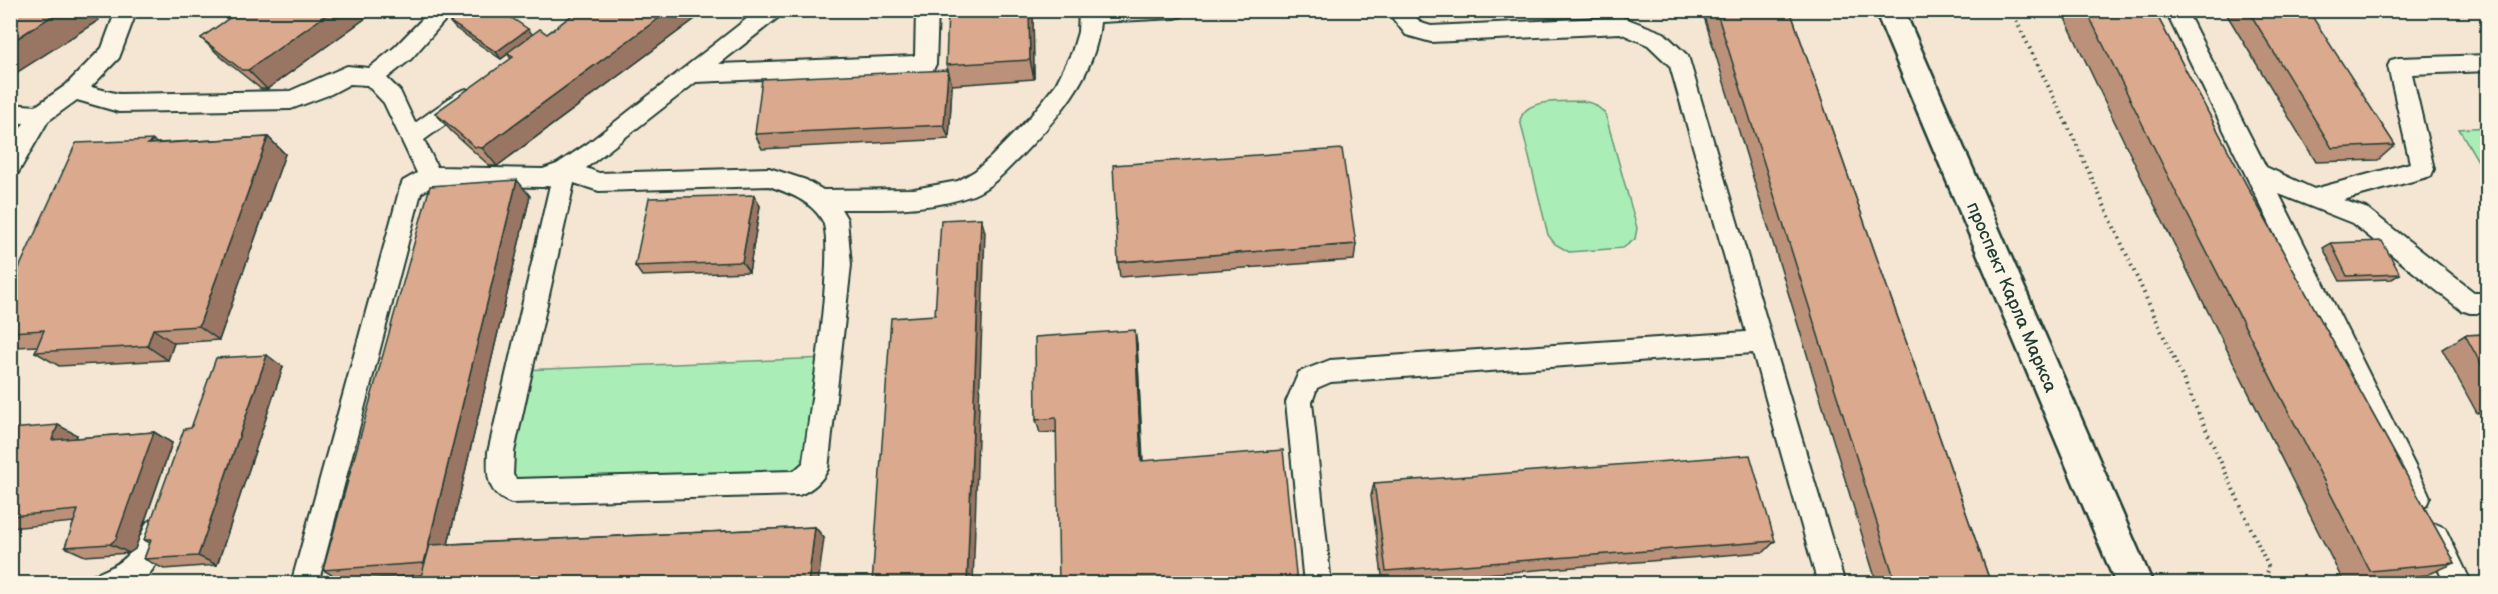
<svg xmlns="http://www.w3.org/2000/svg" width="2498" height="594" viewBox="0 0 2498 594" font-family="'Balsamiq Sans',sans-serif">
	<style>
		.green { fill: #aaedb7; stroke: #649576; stroke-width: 1.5 }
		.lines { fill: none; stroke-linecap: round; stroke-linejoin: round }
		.service-casing { stroke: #1f3d34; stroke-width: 4 }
		.tertiary-casing { stroke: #1f3d34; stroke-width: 5 }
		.path { stroke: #1f3d34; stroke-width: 4; stroke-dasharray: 1.5 4.5; stroke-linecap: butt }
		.service { fill: #fcf5e5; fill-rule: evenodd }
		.tertiary { fill: #fcf5e5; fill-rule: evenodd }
		.wall { fill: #bc9179; stroke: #1f3d34; stroke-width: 1.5 }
		.shaded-wall { fill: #997663; stroke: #1f3d34; stroke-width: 1.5 }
		.building { fill: #dba98d; stroke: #1f3d34; stroke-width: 1.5 }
		.labels { text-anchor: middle; stroke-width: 4.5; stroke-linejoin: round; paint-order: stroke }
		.street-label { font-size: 18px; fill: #1f3d34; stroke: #fcf5e5 }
	</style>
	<rect width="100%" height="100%" fill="#f5e6d3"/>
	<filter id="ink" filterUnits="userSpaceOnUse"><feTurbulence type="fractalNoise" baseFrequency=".0167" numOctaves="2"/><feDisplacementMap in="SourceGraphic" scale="12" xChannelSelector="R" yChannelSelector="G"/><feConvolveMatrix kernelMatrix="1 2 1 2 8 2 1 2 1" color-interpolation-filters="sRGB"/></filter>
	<g filter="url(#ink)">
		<g class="green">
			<path d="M1583,101L1594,104L1605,113L1637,228L1635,239L1623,248L1569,252L1555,244L1548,235L1520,120C1526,97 1564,102 1583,101Z"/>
			<path d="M2487,127H2488L2487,176L2459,129Z"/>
			<path d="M828,358L799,483L511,491L520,370Z"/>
		</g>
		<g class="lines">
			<defs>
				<g id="service">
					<path d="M116,10H137L119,58L91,87L119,94L290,91L347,66L369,68L395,47L431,10H454L411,59L387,78L400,91L415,123L458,92L466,89L474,92L477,98L474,104L424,140L437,167L543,169L557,164L587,144L758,10H783L780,16L719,64L915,56L916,10H938L936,64L933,70L925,72L696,82L586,168L599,173L769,168L806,180L823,190L914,189L958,181L975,171L991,157L1030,117L1056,84L1072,52L1078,32L1079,10H1185L1182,16L1175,18L1100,22C1096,77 1055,121 1019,158C1005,172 992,187 973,195C931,211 885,209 841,209L847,219L851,265L828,469C822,481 812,490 799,495L511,503C486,493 487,475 488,452L550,185L543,187L434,185L421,193L318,584H291L400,188L403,181L417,173L384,103L367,85L350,84L331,94L291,109L119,112L77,100L48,121L18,173L10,175V145L24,123L10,122V104L36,106L66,85L102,48ZM574,183L599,191L769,186C789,193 811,201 822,220C837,244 808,425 803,463L794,471L516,479L513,475L514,452Z"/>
					<path d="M1386,10H1409L1421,23L1431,26L1622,17L1664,33L1688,56L1845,584H1818L1753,353L1331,382L1317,388L1312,402L1331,584H1304L1286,402L1299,372L1330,360L1746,332L1670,66L1648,45L1620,33L1431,42L1406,35Z"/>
					<path d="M2165,10H2186L2266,167L2314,189L2410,163L2388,66L2391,60L2399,58L2488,55V71L2412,74L2434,169L2431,176L2343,200L2368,209L2475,293H2488V313H2470L2461,310L2352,223L2279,194L2426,488L2430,497L2426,506L2417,509L2408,506Z"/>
					<path d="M156,518L165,522L169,531C163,547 154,581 133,584C120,585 105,584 91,584L94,575C127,562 133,554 147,522Z"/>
					<path d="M2436,524L2445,528L2472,584H2445L2423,537L2427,528Z"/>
				</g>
				<path id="tertiary" d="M1875,10H1904L2153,584H2116Z"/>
			</defs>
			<use href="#service" class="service-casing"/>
			<use href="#tertiary" class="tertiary-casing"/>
			<path class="path" d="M2011,10L2074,139L2269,568L2263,584"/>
			<use href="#service" class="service"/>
			<use href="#tertiary" class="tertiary"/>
		</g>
		<g class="wall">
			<path d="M241,10H377L267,89H261L221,57L201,38Z"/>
			<path d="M579,10H707L497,166H490L451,131L435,113L511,59L508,54L501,59L455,28L450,22L532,35L547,34Z"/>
			<path d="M1033,10L1034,79L952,85L949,139L762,149L755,134L948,70L946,65Z"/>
			<path d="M1417,10H1509L1418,15Z"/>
			<path d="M1702,10H1790L1991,584H1877Z"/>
			<path d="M2061,10H2154L2248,188L2455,563L2427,575L2344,583L2157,210Z"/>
			<path d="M2224,10H2334L2308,12L2395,145L2378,160L2316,162Z"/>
			<path d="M268,137L285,154L219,340L174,343L168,360L59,366L35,352L38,346L15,347L10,345V288L158,143Z"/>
			<path d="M530,196L448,544L815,527L824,538L421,575L343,581L323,570Z"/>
			<path d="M760,206L749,272L642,276L635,266Z"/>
			<path d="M2331,243L2400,274L2392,279L2340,281L2323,248Z"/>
			<path d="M1356,244L1354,260L1120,277L1118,262Z"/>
			<path d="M2487,334V412L2477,413L2442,349L2465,335Z"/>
			<path d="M1137,344L1143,461L1297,584L1056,432L1040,433L1036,420Z"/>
			<path d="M283,367L217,565L164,569L144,559L150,543L144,540L191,428Z"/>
			<path d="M10,429L77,435L76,438L154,432L172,443L135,549L129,553L85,556L65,547L74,522L10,528Z"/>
			<path d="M1374,483L1775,541L1764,552L1383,582L1371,496Z"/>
		</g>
		<g class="shaded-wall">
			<path d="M61,10H89L99,20L10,77V43Z"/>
			<path d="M333,10H377L267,89L248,70Z"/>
			<path d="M670,10H707L497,166L482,148Z"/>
			<path d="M1029,10H1033L1034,79L1030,60Z"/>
			<path d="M528,29L533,35L501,59L496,52Z"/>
			<path d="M948,70L952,85L949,139L944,125Z"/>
			<path d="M268,137L285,154L219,340L199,326Z"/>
			<path d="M153,140L173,156L148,144Z"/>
			<path d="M517,180L530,196L441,574L424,563Z"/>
			<path d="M754,195L760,206L749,272L742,262Z"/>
			<path d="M981,218L985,232L973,584H967Z"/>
			<path d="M153,329L174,343L168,360L147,346Z"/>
			<path d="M1135,330L1137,344L1143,473L1141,461Z"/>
			<path d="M267,355L283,367L217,565L198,556Z"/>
			<path d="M58,425L77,435L72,451L52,440Z"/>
			<path d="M154,432L172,443L135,549L129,553L110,544Z"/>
			<path d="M815,527L824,538L818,584H808Z"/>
		</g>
		<g class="building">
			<path d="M10,10H61L10,43Z"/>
			<path d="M241,10H333L248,70H242L201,38Z"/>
			<path d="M465,10H500L528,29L496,52L450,22Z"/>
			<path d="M579,10H670L482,148L475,147L435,113L513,57L507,53L540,29L547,34Z"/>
			<path d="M948,10H1029L1030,60L946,65Z"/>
			<path d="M1716,10H1790L1991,584H1896Z"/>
			<path d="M2086,10H2154L2248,188L2455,563L2370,571L2176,192Z"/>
			<path d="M2248,10H2308L2395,145L2332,148Z"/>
			<path d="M948,70L944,125L755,134L762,79Z"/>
			<path d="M268,137L199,326L153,329L147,346L35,352L44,330L10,332V288L76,143L153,140L148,144Z"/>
			<path d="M1342,149L1356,244L1118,262L1113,165Z"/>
			<path d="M517,180L424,563L323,570L430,186Z"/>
			<path d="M754,195L742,262L635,266L649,198Z"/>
			<path d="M981,218L967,584H872L891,318L935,315L941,220Z"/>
			<path d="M2382,241L2400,274L2347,276L2331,243Z"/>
			<path d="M1135,330L1141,461L1283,450L1297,583L1059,584L1056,418L1036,420L1035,337Z"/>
			<path d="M2487,334V375L2465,335Z"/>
			<path d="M267,355L198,556L144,559L151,540H144L184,429L191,428L216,358Z"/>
			<path d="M58,425L52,440L154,432L116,539L110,544L65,547L78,510L10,516V429Z"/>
			<path d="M1750,455L1775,541L1386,571L1374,483Z"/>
			<path d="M815,527L808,584H419L430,545Z"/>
		</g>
	</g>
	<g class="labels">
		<g class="street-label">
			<text transform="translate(2012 297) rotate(67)" y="6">проспект Карла Маркса</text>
		</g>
	</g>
	<rect width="2498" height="594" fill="none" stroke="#fcf5e5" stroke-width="36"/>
	<rect x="18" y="18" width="2462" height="558" fill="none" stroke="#1f3d34" stroke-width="2" filter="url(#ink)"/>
</svg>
